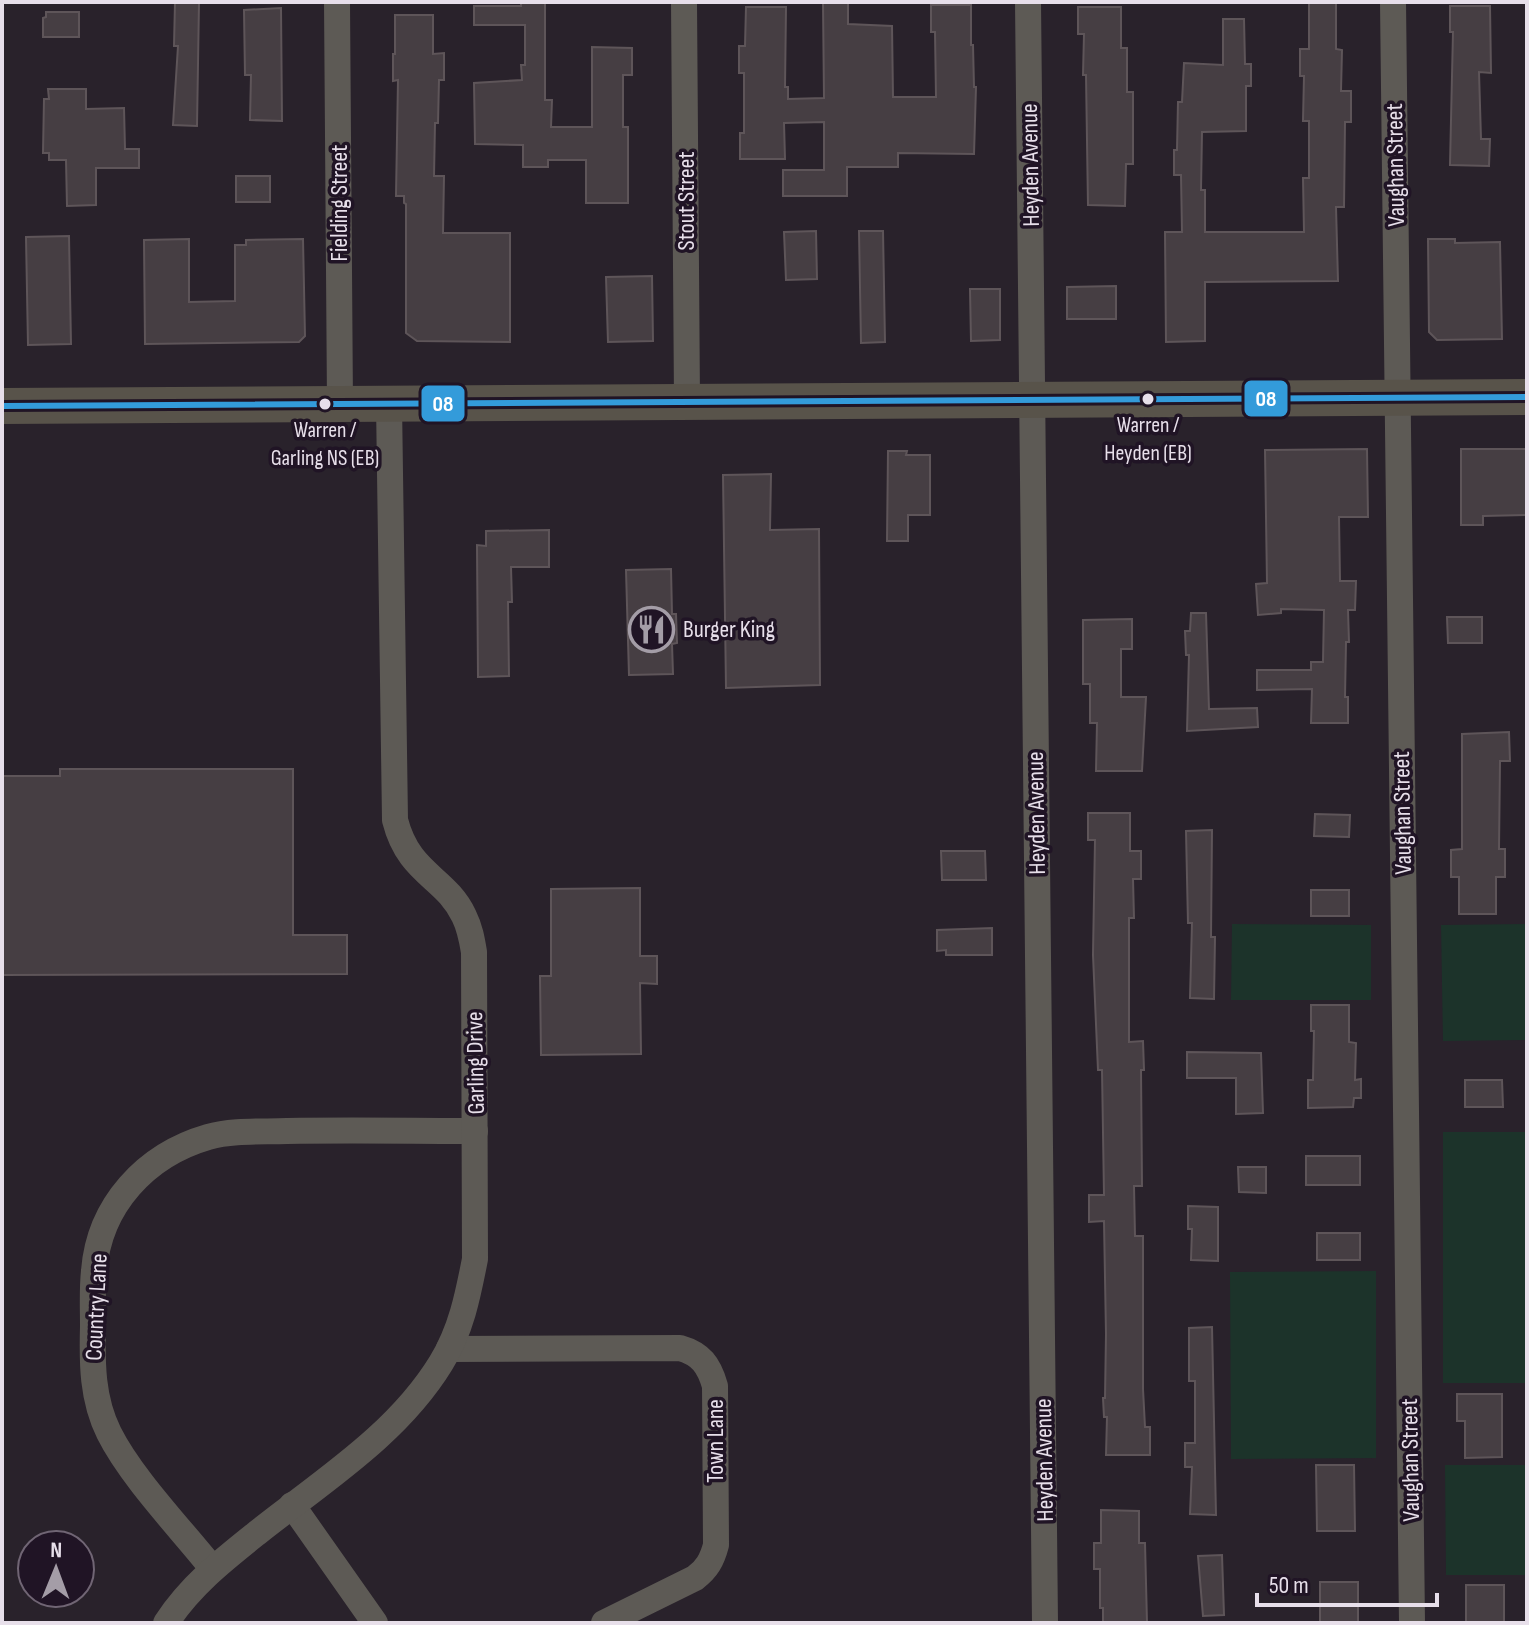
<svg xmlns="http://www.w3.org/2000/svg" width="1529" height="1625" viewBox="0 0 1529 1625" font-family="'Sofia Sans Condensed',sans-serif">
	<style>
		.green { fill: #1c332a }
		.building { fill: #463e43; stroke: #5e5559; stroke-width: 2 }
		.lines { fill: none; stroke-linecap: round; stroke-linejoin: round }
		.minor { stroke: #5d5a55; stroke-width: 26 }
		.secondary { stroke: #58534a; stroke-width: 36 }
		.bus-1-casing { stroke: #201425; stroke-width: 12 }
		.bus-1 { stroke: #339bda; stroke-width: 6 }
		.bus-dot { fill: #e7dfea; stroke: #201425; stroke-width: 3 }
		.labels { text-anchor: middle; stroke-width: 7; stroke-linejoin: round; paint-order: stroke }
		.bus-label { font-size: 22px; fill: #e7dfea; stroke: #201425 }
		.street-label { font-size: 24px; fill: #e7dfea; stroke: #201425 }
		.poi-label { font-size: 24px; fill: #e7dfea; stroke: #201425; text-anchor: start }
		.line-badge { stroke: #201425; stroke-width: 3 }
		.badge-label { font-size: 22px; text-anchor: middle; font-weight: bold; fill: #fff }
	</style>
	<rect width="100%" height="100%" fill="#29222b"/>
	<g class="green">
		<path d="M1232,924L1371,925V1000H1231Z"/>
		<path d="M1527,924V1040L1443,1041L1441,925Z"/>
		<rect x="1443" y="1132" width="84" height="251"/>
		<path d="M1376,1271V1458L1231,1459L1230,1272Z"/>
		<path d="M1445,1465H1527V1575H1446Z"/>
	</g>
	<g class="building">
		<path d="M175,2H199L197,126L173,125L178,46H174Z"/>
		<path d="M521,2H545V100H552L551,127H592V47L632,48V75H623V127H628V203H586V160H548V167H523V145L475,144L474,83L522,80L521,65H525V25H474V6H521Z"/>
		<path d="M823,2H848V24L892,26L893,97H936L935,32H931V5H971V45H973L974,87H976L974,154L898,153V167H847V196H783V170H824V122L784,123L785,159H740V133H744V73H739V46H745L746,7H786L785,87H788V99L824,98Z"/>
		<path d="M1309,3H1336V49L1342,50L1341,91H1351V122H1345L1344,207H1336L1338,281L1205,282V341L1166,342L1165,232H1182L1181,175H1174V150H1177L1178,102H1182L1184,63L1223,65V19H1244L1245,64H1251V86H1246V131L1202,132L1201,190H1205V232H1304L1303,178H1309V121H1303L1304,76H1300V49H1309Z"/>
		<path d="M1450,6H1490L1491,73L1479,72L1481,139H1490L1489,166L1450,165L1453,32H1450Z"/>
		<path d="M1078,7H1121V48H1127V92H1133V164H1126L1125,206L1088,205L1086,75H1083L1084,34H1078Z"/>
		<path d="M281,8L282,121L250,120L251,75H245L244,10Z"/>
		<path d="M46,12H79V37H43V18L46,17Z"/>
		<path d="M395,15H433V54L444,53V80H439L438,123H435L434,176H444L443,233H510V342L417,341L406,333V204L404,203V196H396L398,80L393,81V54H395Z"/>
		<path d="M48,89H86V109L124,108L125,149H139V168H96V205L67,206L66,160H49V153H43L44,99H49Z"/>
		<rect x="236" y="176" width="34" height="26"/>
		<path d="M816,231L817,279L786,280L784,232Z"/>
		<path d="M859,231H883L885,342L861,343Z"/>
		<path d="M69,236L71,344L28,345L26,237Z"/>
		<path d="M189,239V302L235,301V245H246V240L303,239L305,336L299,342L145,344L144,240Z"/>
		<path d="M1428,239H1455V243L1500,242L1502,339L1437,340L1429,332Z"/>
		<path d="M652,276L653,341L608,342L606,277Z"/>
		<path d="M1116,286V319H1067V287Z"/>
		<path d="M970,289H1000V340L971,341Z"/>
		<path d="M1367,449L1368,517H1339L1340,581H1356L1355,610H1348L1349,642H1346L1345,697H1348V723H1311L1312,689L1257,690V670H1311V662H1323L1324,610L1281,609V613L1258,615L1256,584L1267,583L1265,450Z"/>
		<path d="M1461,449H1527V515L1483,516V525H1461Z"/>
		<path d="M888,451H907L906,455H930V515H908V541H887Z"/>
		<path d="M771,474L770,530L819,529L820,685L726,688L723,475Z"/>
		<path d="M549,530V567H511L512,602H508L509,676L478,677L477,545L486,546V531Z"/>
		<path d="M671,569L672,614H676L677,643L672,644L673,674L629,675L626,570Z"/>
		<path d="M1191,613H1206L1209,709L1257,708L1258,727L1187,731L1189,655H1186L1185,631H1190Z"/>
		<path d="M1447,617H1482V643H1448Z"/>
		<path d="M1132,619V649H1121V697H1146L1142,771H1096L1097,723H1090V684H1083V620Z"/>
		<path d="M1509,732L1510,761H1500L1499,849H1505V877H1496V914H1459V877H1451V850L1462,849V734Z"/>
		<path d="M60,769H293V935H347V974L2,975V776H60Z"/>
		<path d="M1088,813H1130V851H1141V879H1133L1134,918H1129V1042L1143,1041L1144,1070H1141L1142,1186H1134L1135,1236H1143V1389L1145,1427H1150V1455H1106L1107,1417H1104L1103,1398H1105L1106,1334L1104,1221L1089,1222V1195H1104L1102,1070H1098L1093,955L1095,840H1088Z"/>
		<path d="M1315,814L1350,815L1349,837L1314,836Z"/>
		<path d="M1212,830L1211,937H1215L1214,999L1190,998L1192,923H1188L1186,831Z"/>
		<path d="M941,851H985L986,880H942Z"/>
		<path d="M640,888V956H657V984L640,983L641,1054L541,1055L540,976H551V889Z"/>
		<rect x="1311" y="890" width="38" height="26"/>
		<path d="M992,928V955H946V950L937,951V930Z"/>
		<path d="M1311,1005H1349V1042L1356,1043L1355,1080L1361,1079V1098H1354L1353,1107L1308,1108V1080H1313L1314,1031H1311Z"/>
		<path d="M1187,1052L1261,1053L1263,1113L1236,1114V1078H1187Z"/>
		<path d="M1465,1080H1502L1503,1107H1465Z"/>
		<rect x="1306" y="1156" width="54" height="29"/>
		<path d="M1238,1167H1266V1193L1239,1192Z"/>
		<path d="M1188,1206L1218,1207V1261L1191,1260L1192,1229H1188Z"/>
		<rect x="1317" y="1233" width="43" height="27"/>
		<path d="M1212,1327L1216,1515L1190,1514L1192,1467H1185V1443H1195V1381H1189V1328Z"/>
		<path d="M1457,1394H1502V1457L1465,1458V1421H1457Z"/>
		<path d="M1316,1465H1354L1355,1531H1317Z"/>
		<path d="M1101,1510L1139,1511V1543H1145L1147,1623H1103V1608H1100V1569H1094V1543H1101Z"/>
		<path d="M1222,1555L1224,1615L1203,1616L1198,1556Z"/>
		<rect x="1320" y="1582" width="38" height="41"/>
		<rect x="1466" y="1585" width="38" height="38"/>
	</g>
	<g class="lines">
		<g class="minor">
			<path d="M337,2L340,404"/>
			<path d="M684,2L687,400"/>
			<path d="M1028,2L1045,1623"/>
			<path d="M1393,2L1412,1623"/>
			<path d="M449,1349L680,1348C701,1354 709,1365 715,1386L716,1545C712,1560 707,1569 695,1578L604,1623"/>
			<path d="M292,1505L375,1623"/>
			<path d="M212,1568C180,1528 131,1477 109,1433C92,1399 92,1363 93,1326C93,1308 92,1289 94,1271C99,1205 146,1155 208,1137C233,1130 261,1132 287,1131C350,1130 413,1131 475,1131"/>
			<path d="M166,1623C190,1586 223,1560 257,1533C321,1482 397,1435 441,1363C461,1331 468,1295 475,1259L474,952C472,940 470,928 464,916C445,876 409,875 395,820L389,403"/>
		</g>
		<path class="secondary" d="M2,406L1527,397"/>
		<defs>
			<path id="bus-1" d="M2,406L1527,397"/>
		</defs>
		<use href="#bus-1" class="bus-1-casing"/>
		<use href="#bus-1" class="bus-1"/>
	</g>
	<defs>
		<symbol id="restaurant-ring" viewBox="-11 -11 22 22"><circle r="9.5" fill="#201425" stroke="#a49da7" stroke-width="1.5"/><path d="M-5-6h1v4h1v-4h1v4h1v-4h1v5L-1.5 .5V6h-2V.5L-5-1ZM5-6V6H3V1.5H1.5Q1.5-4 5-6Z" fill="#a49da7"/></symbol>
	</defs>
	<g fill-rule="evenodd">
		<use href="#restaurant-ring" x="626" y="604" width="51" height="51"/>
	</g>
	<g class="bus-dot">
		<circle cx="1148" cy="399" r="7"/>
		<circle cx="325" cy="404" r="7"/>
	</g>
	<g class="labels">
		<g class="bus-label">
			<text x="1148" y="432">Warren /<tspan x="1148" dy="28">Heyden (EB)</tspan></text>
			<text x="325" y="437">Warren /<tspan x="325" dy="28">Garling NS (EB)</tspan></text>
		</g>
		<g class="street-label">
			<text transform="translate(1030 165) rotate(-91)" y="8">Heyden Avenue</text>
			<text transform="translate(1395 165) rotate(-91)" y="8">Vaughan Street</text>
			<text transform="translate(686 201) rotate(-90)" y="8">Stout Street</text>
			<text transform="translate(339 203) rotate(-90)" y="8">Fielding Street</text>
			<text transform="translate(1036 813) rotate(-91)" y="8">Heyden Avenue</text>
			<text transform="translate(1402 813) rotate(-91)" y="8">Vaughan Street</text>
			<text transform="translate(475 1063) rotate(-91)" y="8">Garling Drive</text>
			<text transform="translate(96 1307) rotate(-87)" y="8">Country Lane</text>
			<text transform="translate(715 1441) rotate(-90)" y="8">Town Lane</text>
			<text transform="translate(1044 1460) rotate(-91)" y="8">Heyden Avenue</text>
			<text transform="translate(1410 1460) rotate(-91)" y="8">Vaughan Street</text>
		</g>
		<g class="poi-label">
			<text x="683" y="637">Burger King</text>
		</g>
	</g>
	<g class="line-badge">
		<rect x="1243" y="379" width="46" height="39" rx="8" fill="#339bda"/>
		<rect x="420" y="384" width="46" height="39" rx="8" fill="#339bda"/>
	</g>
	<g class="badge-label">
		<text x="1266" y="406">08</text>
		<text x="443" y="411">08</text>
	</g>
	<rect width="1529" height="1625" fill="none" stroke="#e7dfea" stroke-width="8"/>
	<g transform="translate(56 1569) rotate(1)"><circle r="38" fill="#201425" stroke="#706574" stroke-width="2"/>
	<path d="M0-6L14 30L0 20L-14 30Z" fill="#a49da7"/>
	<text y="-12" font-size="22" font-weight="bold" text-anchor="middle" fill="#e7dfea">N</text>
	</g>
	<path d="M1257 1593v12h180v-12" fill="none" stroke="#e7dfea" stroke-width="4"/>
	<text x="1269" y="1593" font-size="24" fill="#e7dfea" stroke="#201425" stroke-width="6" paint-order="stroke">50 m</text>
</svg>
